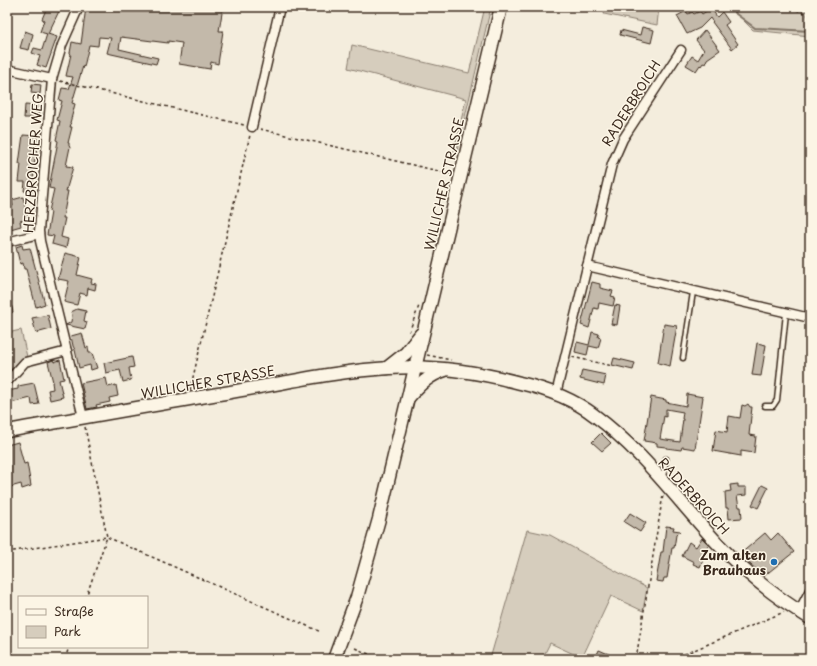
<svg xmlns="http://www.w3.org/2000/svg" width="817" height="666" viewBox="0 0 817 666" font-family="'Playpen Sans',sans-serif">
	<style>
		.green { fill: #d6cdbd; stroke: #887c6e }
		.lines { fill: none; stroke-linecap: round; stroke-linejoin: round }
		.stream { stroke: #817466; stroke-width: 2 }
		.building { fill: #c3b9aa; stroke: #3b2a1e; fill-rule: evenodd }
		.lane-casing { stroke: #3b2a1e; stroke-width: 7 }
		.street-casing { stroke: #3b2a1e; stroke-width: 11 }
		.secondary-casing { stroke: #3b2a1e; stroke-width: 15 }
		.path { stroke: #3b2a1e; stroke-width: 1.5; stroke-dasharray: 3 3; stroke-linecap: butt }
		.lane { stroke: #fcf5e5; stroke-width: 4 }
		.street { stroke: #fcf5e5; stroke-width: 8 }
		.secondary { stroke: #fcf5e5; stroke-width: 12 }
		.poi-dot { fill: #1f6fb2; stroke: #fcf5e5; stroke-width: 1.5 }
		.labels { text-anchor: middle; stroke-width: 3; stroke-linejoin: round; paint-order: stroke }
		.street-label { font-size: 13px; fill: #3b2a1e; stroke: #fcf5e5 }
		.poi-label { font-size: 13px; font-weight: bold; fill: #3b2a1e; stroke: #fcf5e5; text-anchor: end }
	</style>
	<rect width="100%" height="100%" fill="#f4eddd"/>
	<filter id="ink" filterUnits="userSpaceOnUse"><feTurbulence type="fractalNoise" baseFrequency=".025" numOctaves="2"/><feDisplacementMap in="SourceGraphic" scale="8" xChannelSelector="R" yChannelSelector="G"/><feConvolveMatrix kernelMatrix="1 2 1 2 8 2 1 2 1" color-interpolation-filters="sRGB"/></filter>
	<g filter="url(#ink)">
		<g class="green">
			<path d="M485,7H491L456,155H453L466,99L348,68L352,45L469,73Z"/>
			<path d="M606,7H659L657,25L604,14Z"/>
			<path d="M730,7H810V36L753,30Z"/>
			<path d="M21,330L27,357L20,361L11,371L7,353V333Z"/>
			<path d="M527,530L550,535L647,588L643,611L611,596L582,658L550,643L542,659H490Z"/>
		</g>
		<g class="lines">
			<path class="stream" d="M732,7L736,14L755,28L810,31"/>
		</g>
		<g class="building">
			<path d="M47,7H61L48,34L57,37L46,68L37,65L40,56L32,53L34,48L42,50L47,34L40,32L44,20L42,19Z"/>
			<path d="M86,7L124,11V7H223L219,31H223L218,64L211,62L210,69L179,64L182,43L168,41V43L121,37L119,49L158,58L156,64L107,53L111,38L99,37L98,46L89,45L84,67L83,66L72,103L75,104L70,123L71,124L70,127H72L68,143H69V146L70,147L66,166L73,167L66,191H68L63,218H65L61,237L68,239L66,248L52,244L54,236L47,235L51,212L49,211L54,189L49,188L58,141L56,140L60,121L57,120L62,101L59,100L62,88L69,89L73,77L66,76L71,54L70,53L72,42L81,44Z"/>
			<path d="M711,8L717,17L722,12L729,22L725,25L738,44L732,49L712,22L713,21H712L710,18L700,28L687,34L677,16L686,11L688,14L692,12L694,14L700,11L702,14Z"/>
			<path d="M642,27L654,30L651,43L620,35L621,30L640,35Z"/>
			<path d="M705,30L720,50L707,59L705,64L703,63L701,66L700,65L696,71L686,65L692,56L698,60L704,50L696,40Z"/>
			<path d="M25,31L33,34L29,50L20,48Z"/>
			<path d="M32,84L41,85L40,94L31,93Z"/>
			<path d="M25,105L39,106L38,118H24Z"/>
			<path d="M23,135L37,136L36,159H35L32,192L24,191L25,182H19L21,164H19Z"/>
			<path d="M23,197L28,219L20,221L21,226L7,230V206H13L12,200Z"/>
			<path d="M22,245L23,249L30,248L45,304L36,307L26,269H24L23,263L20,264L16,247Z"/>
			<path d="M65,253L81,257L77,275L92,279L91,283L96,284L95,290L88,288L87,295L80,293L77,305L64,302L69,281L58,279Z"/>
			<path d="M592,282L600,284V288L613,291L611,296L615,297L613,306L599,303L598,309L594,308L589,328L581,325Z"/>
			<path d="M7,295H9L13,312L7,314Z"/>
			<path d="M615,305L620,306L617,325L611,324Z"/>
			<path d="M77,309L86,311L84,321L87,322L85,329L66,325L71,322L72,315L71,312Z"/>
			<path d="M48,315L51,329L36,333L32,318Z"/>
			<path d="M664,324L677,326L670,366L658,363Z"/>
			<path d="M592,332L599,334L598,337L601,338L598,348L589,346L587,355L575,352L577,342L589,345Z"/>
			<path d="M82,333L86,348L88,347L89,353H92L97,368L91,370L90,365L79,368L75,350L73,346L71,336Z"/>
			<path d="M757,343L766,345L761,376L752,375Z"/>
			<path d="M132,357L134,367L129,368L131,380L123,382L120,370L106,373L104,363Z"/>
			<path d="M614,358L635,363L633,370L612,365Z"/>
			<path d="M53,360L54,362L60,360L64,379L59,380L63,397L50,400L48,390L53,389L52,382H53L48,362Z"/>
			<path d="M582,370L606,375L604,385L580,379Z"/>
			<path d="M106,378L108,387L116,385L118,396L109,398L110,402L96,405L97,407L87,409L81,383Z"/>
			<path d="M34,383L39,404L32,405L31,398L7,404V391L18,389V386Z"/>
			<path d="M687,394L703,397L695,449L682,447L681,450L666,448V447L657,446V443L644,441L651,397L666,400V402L686,406ZM666,409L683,412L682,419H683L680,442L660,439L664,416L666,417Z"/>
			<path d="M748,404L750,407H752L749,435L756,436L754,453L741,451V456L713,451L716,430L727,432L729,416L740,418L742,405L745,406Z"/>
			<path d="M601,433L611,443L602,451L592,442Z"/>
			<path d="M18,442L24,464L27,463L31,486L22,489L21,484L7,488V445Z"/>
			<path d="M738,484V487H746V495L737,496L739,507H741L742,518L729,519L728,508H726L725,492L731,491L730,485Z"/>
			<path d="M762,485L768,488L758,508L752,505Z"/>
			<path d="M630,513L646,523L640,532L624,522Z"/>
			<path d="M666,526L674,527L673,530L680,531L676,535L674,548H672L667,578H664L663,582L656,581L661,552H663Z"/>
			<path d="M765,533L771,540L778,533L794,552L764,576L739,555Z"/>
			<path d="M702,538L709,545L705,550L707,551L700,567L693,564L694,562L682,556L689,542L696,547Z"/>
			<path d="M599,650L620,659H595Z"/>
		</g>
		<g class="lines">
			<defs>
				<g id="lane">
					<path d="M683,358L693,292"/>
					<path d="M765,406H773L777,400L786,313"/>
					<path d="M663,478L666,459"/>
				</g>
				<g id="street">
					<path d="M79,7L62,45L52,79L39,231L40,241L83,417"/>
					<path d="M7,69L52,79"/>
					<path d="M252,127L280,7"/>
					<path d="M7,242L39,234"/>
					<path d="M587,266L810,318"/>
					<path d="M7,382L25,362L67,351"/>
					<path d="M556,394L612,164L623,139L681,50"/>
					<path d="M799,611L810,590"/>
				</g>
				<g id="secondary">
					<path d="M387,368L406,353L421,334"/>
					<path d="M409,397C419,385 429,375 445,370"/>
					<path d="M7,431C80,418 152,405 225,393C280,384 335,371 390,368C433,365 478,372 520,383C546,389 572,398 594,415C643,451 678,501 719,545C745,573 777,598 810,618"/>
					<path d="M334,659L357,597L379,519L501,7"/>
				</g>
			</defs>
			<use href="#lane" class="lane-casing"/>
			<use href="#street" class="street-casing"/>
			<use href="#secondary" class="secondary-casing"/>
			<g class="path">
				<path d="M791,7L810,16"/>
				<path d="M60,81L244,125"/>
				<path d="M260,129L451,174"/>
				<path d="M409,332L419,306"/>
				<path d="M427,355L451,360"/>
				<path d="M572,357L613,366"/>
				<path d="M190,390L250,135"/>
				<path d="M85,427L107,537L86,597"/>
				<path d="M7,552L107,537L321,632"/>
				<path d="M355,648L380,659"/>
				<path d="M65,659L69,647"/>
				<path d="M636,659L663,495"/>
				<path d="M673,659L784,612"/>
			</g>
			<use href="#lane" class="lane"/>
			<use href="#street" class="street"/>
			<use href="#secondary" class="secondary"/>
		</g>
	</g>
	<circle class="poi-dot" cx="774" cy="562" r="4"/>
	<g class="labels">
		<g class="street-label">
			<text transform="translate(631 103) rotate(-58)" y="5">RADERBROICH</text>
			<text transform="translate(33 163) rotate(-86)" y="5">HERZBROICHER WEG</text>
			<text transform="translate(444 184) rotate(-77)" y="5">WILLICHER STRASSE</text>
			<text transform="translate(208 382) rotate(-10)" y="5">WILLICHER STRASSE</text>
			<text transform="translate(694 496) rotate(48)" y="5">RADERBROICH</text>
		</g>
		<g class="poi-label">
			<text x="766" y="560">Zum alten<tspan x="766" dy="15">Brauhaus</tspan></text>
		</g>
	</g>
	<rect width="817" height="666" fill="none" stroke="#fcf5e5" stroke-width="24"/>
	<rect x="12" y="12" width="793" height="642" fill="none" stroke="#3b2a1e" stroke-width="1.5" filter="url(#ink)"/>
	<rect x="18" y="596" width="130" height="52" fill="#fcf5e5" stroke="#afa495"/>
	<rect x="26" y="609" width="20" height="6" fill="#fcf5e5" stroke="#afa495"/>
	<text x="54" y="616" font-size="12" fill="#3b2a1e">Straße</text>
	<rect x="26" y="626" width="20" height="12" fill="#d6cdbd" stroke="#afa495"/>
	<text x="54" y="636" font-size="12" fill="#3b2a1e">Park</text>
</svg>
